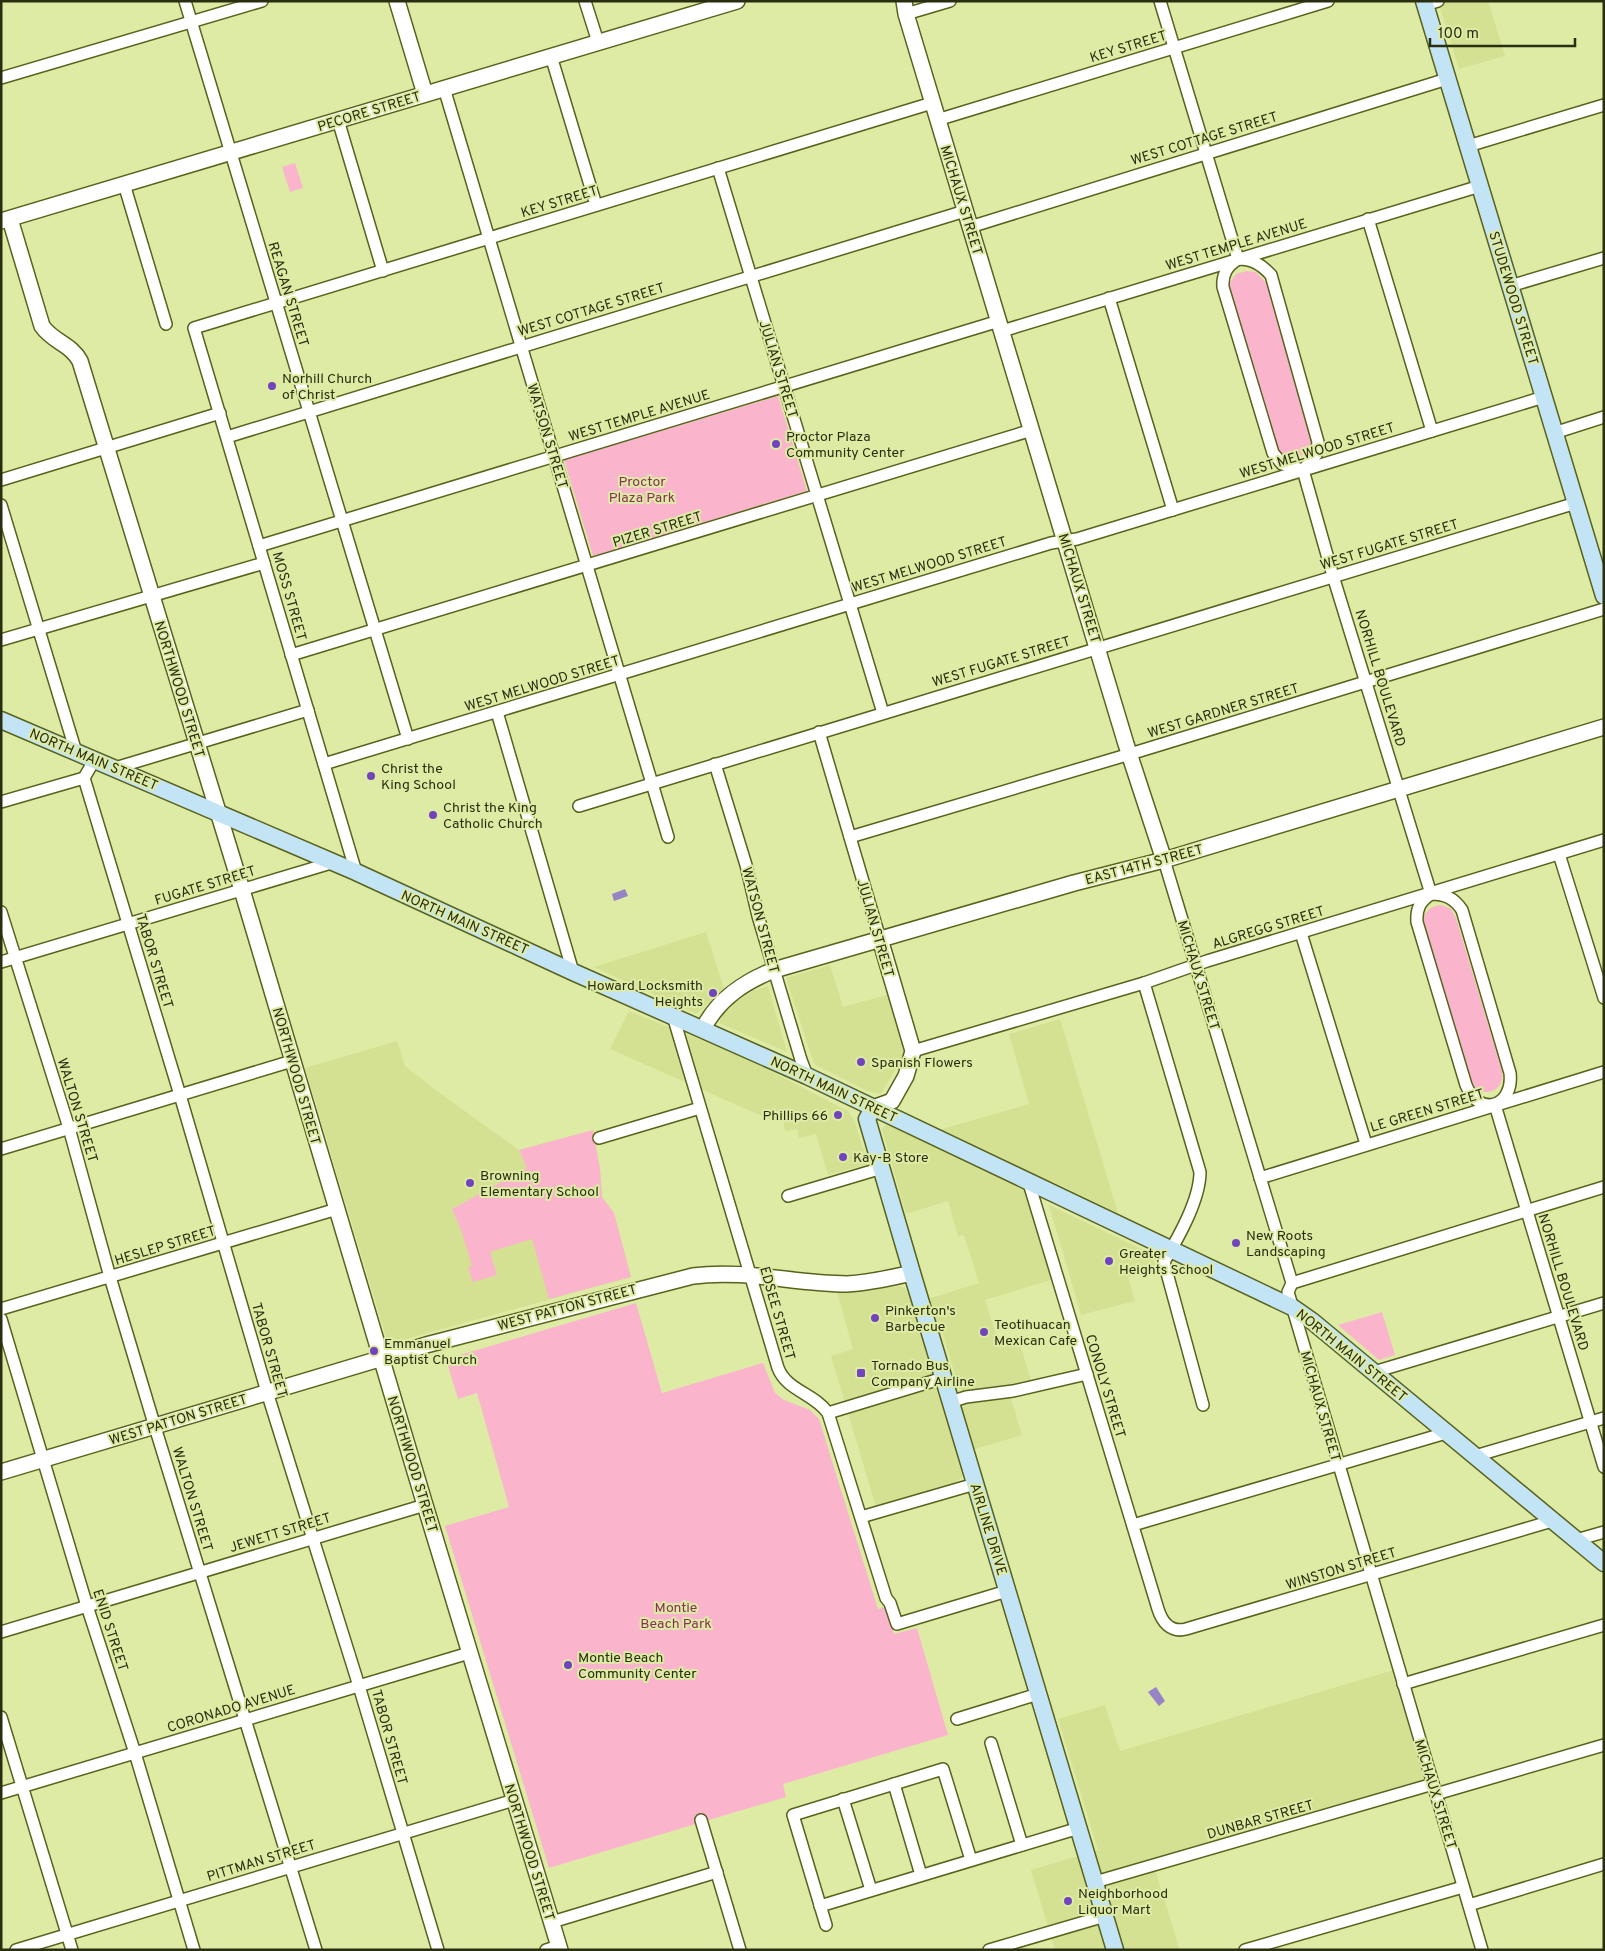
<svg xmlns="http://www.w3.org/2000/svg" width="1605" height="1951" viewBox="0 0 1605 1951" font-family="Overpass,sans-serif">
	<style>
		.built { fill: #d4e193 }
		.green { fill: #fab5cd }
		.water { fill: #9684c6 }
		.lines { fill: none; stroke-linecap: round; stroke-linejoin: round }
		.minor-casing { stroke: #59621d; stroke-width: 14 }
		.tertiary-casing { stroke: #59621d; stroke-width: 18 }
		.secondary-casing { stroke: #59621d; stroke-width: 19 }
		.minor { stroke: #fff; stroke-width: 11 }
		.tertiary { stroke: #fff; stroke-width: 15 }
		.secondary { stroke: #c3e4f5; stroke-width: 16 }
		.poi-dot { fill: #7144bc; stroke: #deeba4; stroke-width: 2 }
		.labels { text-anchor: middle; stroke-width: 4; stroke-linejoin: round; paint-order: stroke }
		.street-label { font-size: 14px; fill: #292e11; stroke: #deeba4 }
		.poi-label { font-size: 14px; fill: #292e11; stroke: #deeba4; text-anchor: start }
		.park-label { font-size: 14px; fill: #882f56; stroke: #deeba4 }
	</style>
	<rect width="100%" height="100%" fill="#deeba4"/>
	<g class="built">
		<path d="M1438,1H1488L1505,56L1459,69Z"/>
		<path d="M706,932L724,989L696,1014L594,967Z"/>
		<path d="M830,965L843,1007L890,994L906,1052L881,1094L867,1091L814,1064L786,978Z"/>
		<path d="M768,986L787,1052L719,1023L723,1014L736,1002L753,991Z"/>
		<path d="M629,1011L741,1056L848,1111L855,1122L868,1164L828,1175L816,1134L799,1138L797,1129L785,1131L783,1120H771L610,1049Z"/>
		<path d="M1060,1019L1118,1213L1054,1182L1027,1190L1054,1279L985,1300L998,1341L1017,1335L1032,1383L966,1392L963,1391L959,1388L940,1325L921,1331L944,1408L975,1400L1010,1395L1022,1435L958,1454L963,1473L962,1477L955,1483L876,1507L831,1356L853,1349L837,1292L865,1291L900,1286L906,1289L912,1304L979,1283L964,1235L958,1236L948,1201L906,1214L882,1129L884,1126L888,1125L914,1137L1029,1104L1009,1034Z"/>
		<path d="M397,1041L405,1066L441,1094L519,1150L593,1130L600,1169L602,1197L614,1213L631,1277L388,1344L305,1068Z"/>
		<path d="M1049,1205L1152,1254L1156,1269L1128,1277L1135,1301L1081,1315Z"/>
		<path d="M1394,1670L1427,1782L1153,1863L1180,1950H1055L1031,1870L1098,1850L1058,1719L1105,1705L1120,1751Z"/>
	</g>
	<g class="green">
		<path d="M295,163L303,188L290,192L282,167Z"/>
		<path d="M1246,271L1256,272L1266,283L1312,438L1310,449L1299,457H1286L1276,448L1228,285L1236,274Z"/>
		<path d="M778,396L807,491L593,556L564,460Z"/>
		<path d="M1441,905L1451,909L1456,918L1502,1071C1505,1091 1485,1099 1471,1085L1423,922C1424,912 1430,906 1441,905Z"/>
		<path d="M593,1130L600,1169L602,1197L614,1213L631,1277L549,1299L532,1239L490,1252L497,1275L473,1282L468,1267L472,1266L461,1230L452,1209L527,1168L519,1150Z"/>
		<path d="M636,1303L662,1393L763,1363L775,1393L784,1400L810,1410L819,1419L878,1609L886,1607L894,1634L917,1628L948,1735L783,1784L786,1797L549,1868L445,1526L509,1507L477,1393L458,1399L446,1359Z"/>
		<path d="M1382,1312L1395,1355L1379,1360L1338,1325Z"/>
	</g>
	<g class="water">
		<path d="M625,889L628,896L614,901L612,894Z"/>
		<path d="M1156,1687L1165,1701L1159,1706L1148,1692Z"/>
	</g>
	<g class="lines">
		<defs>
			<g id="minor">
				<path d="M185,1L408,739"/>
				<path d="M585,1L598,42"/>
				<path d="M1160,1L1238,259"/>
				<path d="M1425,5L1438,1"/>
				<path d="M906,14L950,1"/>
				<path d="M551,56L596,205"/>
				<path d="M1,78L262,1"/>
				<path d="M444,88L668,837"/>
				<path d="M338,120L383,271"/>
				<path d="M937,120L1328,1"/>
				<path d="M1468,146L1604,105"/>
				<path d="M718,168L883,713"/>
				<path d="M124,184L166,324"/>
				<path d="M1368,219L1432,431"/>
				<path d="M970,227L1447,79"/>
				<path d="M1238,259C1252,259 1261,264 1271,275L1318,442L1316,455L1303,470L1282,464L1273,453L1223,287C1222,274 1227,266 1238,259Z"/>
				<path d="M1510,286L1604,258"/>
				<path d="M1109,298L1173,510"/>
				<path d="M1002,331L1480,186"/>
				<path d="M1554,433L1604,417"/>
				<path d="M227,437L965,211"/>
				<path d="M1303,470L1333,576L1431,894"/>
				<path d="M1,480L220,413"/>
				<path d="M1,505L76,752"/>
				<path d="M259,546L999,321"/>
				<path d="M1,640L264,563"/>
				<path d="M291,655L1032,430"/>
				<path d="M497,712L573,972"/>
				<path d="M819,732L880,939"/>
				<path d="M95,759L84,778L180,1095L267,1392L359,1686L438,1950"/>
				<path d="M324,764L1051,543L1077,539L1544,397"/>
				<path d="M715,764L746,865L758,916L801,1060L807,1076"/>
				<path d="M115,768L308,710"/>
				<path d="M1,802L84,778"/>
				<path d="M579,806L1576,503"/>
				<path d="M850,837L1130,754L1604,609"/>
				<path d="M1559,854L1604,998"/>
				<path d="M1164,860L1292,1283L1288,1292L1482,1950"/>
				<path d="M356,872L194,328L932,103"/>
				<path d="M1431,894C1445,894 1454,898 1462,910L1510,1073C1514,1107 1479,1118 1466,1085L1417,922C1416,909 1420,901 1431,894Z"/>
				<path d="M1,912L69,1128L110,1277L155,1427L316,1950"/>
				<path d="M1301,933L1366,1144"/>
				<path d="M1,962L331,863"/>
				<path d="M1144,983L1200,1172C1200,1200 1178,1238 1164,1262L1203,1405"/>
				<path d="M673,1016L778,1368C787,1391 814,1393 828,1413L886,1598L890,1603L897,1624L1007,1591"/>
				<path d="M913,1051L1144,983L1207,961L1604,840"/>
				<path d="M1495,1105L1604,1467"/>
				<path d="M599,1138L700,1108"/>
				<path d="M1,1149L292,1061"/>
				<path d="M1260,1178L1604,1072"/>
				<path d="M1028,1180L1158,1609C1162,1622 1171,1633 1186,1629L1552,1521"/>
				<path d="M788,1196L882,1168"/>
				<path d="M1292,1283L1604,1187"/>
				<path d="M1,1309L337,1209"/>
				<path d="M1,1319L87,1606L135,1753L194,1950"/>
				<path d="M1374,1372L1604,1303"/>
				<path d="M950,1402L966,1397L1013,1391L1087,1374"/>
				<path d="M828,1413L943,1378"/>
				<path d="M1475,1456L1604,1418"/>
				<path d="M861,1517L975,1484"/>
				<path d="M1133,1525L1446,1433"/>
				<path d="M1576,1540L1604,1532"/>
				<path d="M1,1632L425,1505"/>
				<path d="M1403,1684L1604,1625"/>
				<path d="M1,1717L72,1950"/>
				<path d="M957,1719L1038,1694"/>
				<path d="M991,1743L1022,1845"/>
				<path d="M894,1784L921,1875"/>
				<path d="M1,1793L469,1653"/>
				<path d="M1436,1794L1604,1745"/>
				<path d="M843,1799L871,1890"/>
				<path d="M701,1820L740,1950"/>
				<path d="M1095,1882L1433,1784"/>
				<path d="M1469,1905L1604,1864"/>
				<path d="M820,1906L1079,1828"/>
				<path d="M552,1922L717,1872"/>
				<path d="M826,1925L793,1815L943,1769L971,1860"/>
				<path d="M16,1950L514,1800"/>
				<path d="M546,1950L559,1946"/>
				<path d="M989,1950L1105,1916"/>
				<path d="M1245,1950L1463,1887"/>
			</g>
			<g id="tertiary">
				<path d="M397,1L425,94"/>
				<path d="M904,1L906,14L1126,744L1164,860"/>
				<path d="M10,219L42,326C53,342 71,344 80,361L242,890L425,1505L560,1950"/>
				<path d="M1,221L737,1"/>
				<path d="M703,1029C718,999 744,982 774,970L1074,883L1164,860L1604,727"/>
				<path d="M873,1108L892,1101L906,1076L913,1051L880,939"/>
				<path d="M1,1472L426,1345L693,1276C745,1269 795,1284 847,1284C869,1283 890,1278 912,1273"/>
			</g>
			<g id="secondary">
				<path d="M1424,1L1604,596"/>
				<path d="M1,720L356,872L573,972L807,1076L1292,1307L1312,1321L1604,1563"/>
				<path d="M873,1108L867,1119L912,1273L1115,1950"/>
			</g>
		</defs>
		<use href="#minor" class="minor-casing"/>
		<use href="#tertiary" class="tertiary-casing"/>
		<use href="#secondary" class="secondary-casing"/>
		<use href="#minor" class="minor"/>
		<use href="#tertiary" class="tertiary"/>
		<use href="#secondary" class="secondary"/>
	</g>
	<g class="poi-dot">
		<circle cx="272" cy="386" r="5"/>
		<circle cx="776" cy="444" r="5"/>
		<circle cx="371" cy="776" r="5"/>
		<circle cx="433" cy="815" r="5"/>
		<circle cx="713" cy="993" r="5"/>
		<circle cx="861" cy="1062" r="5"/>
		<circle cx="838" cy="1115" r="5"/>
		<circle cx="843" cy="1157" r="5"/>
		<circle cx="470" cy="1183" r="5"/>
		<circle cx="1236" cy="1243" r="5"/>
		<circle cx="1109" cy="1261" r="5"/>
		<circle cx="875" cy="1318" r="5"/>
		<circle cx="984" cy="1332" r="5"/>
		<circle cx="374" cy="1351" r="5"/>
		<rect x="856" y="1368" width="10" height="10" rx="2.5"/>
		<circle cx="568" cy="1665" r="5"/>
		<circle cx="1068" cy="1901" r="5"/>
	</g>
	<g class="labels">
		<g class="street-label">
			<text transform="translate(1128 46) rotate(-17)" y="5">KEY STREET</text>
			<text transform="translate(369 111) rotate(-17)" y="5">PECORE STREET</text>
			<text transform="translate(1204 138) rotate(-17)" y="5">WEST COTTAGE STREET</text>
			<text transform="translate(962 200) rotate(73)" y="5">MICHAUX STREET</text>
			<text transform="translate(559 201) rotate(-17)" y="5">KEY STREET</text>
			<text transform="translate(1236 244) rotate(-17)" y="5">WEST TEMPLE AVENUE</text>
			<text transform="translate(289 294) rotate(73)" y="5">REAGAN STREET</text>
			<text transform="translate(1514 298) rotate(73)" y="5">STUDEWOOD STREET</text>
			<text transform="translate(591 309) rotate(-17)" y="5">WEST COTTAGE STREET</text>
			<text transform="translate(779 369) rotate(73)" y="5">JULIAN STREET</text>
			<text transform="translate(639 415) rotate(-17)" y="5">WEST TEMPLE AVENUE</text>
			<text transform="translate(548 436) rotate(73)" y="5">WATSON STREET</text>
			<text transform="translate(1317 450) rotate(-17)" y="5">WEST MELWOOD STREET</text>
			<text transform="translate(657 529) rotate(-17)" y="5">PIZER STREET</text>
			<text transform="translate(1389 544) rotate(-17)" y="5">WEST FUGATE STREET</text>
			<text transform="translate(929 564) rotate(-17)" y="5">WEST MELWOOD STREET</text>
			<text transform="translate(1080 588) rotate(73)" y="5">MICHAUX STREET</text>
			<text transform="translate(290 596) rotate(74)" y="5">MOSS STREET</text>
			<text transform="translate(1001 661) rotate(-17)" y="5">WEST FUGATE STREET</text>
			<text transform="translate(1381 678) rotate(73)" y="5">NORHILL BOULEVARD</text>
			<text transform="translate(542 683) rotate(-17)" y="5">WEST MELWOOD STREET</text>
			<text transform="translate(180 689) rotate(73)" y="5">NORTHWOOD STREET</text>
			<text transform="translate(1223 710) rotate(-17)" y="5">WEST GARDNER STREET</text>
			<text transform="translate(94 759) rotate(23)" y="5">NORTH MAIN STREET</text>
			<text transform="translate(1144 864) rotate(-15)" y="5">EAST 14TH STREET</text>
			<text transform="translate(205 885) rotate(-17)" y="5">FUGATE STREET</text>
			<text transform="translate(761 920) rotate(75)" y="5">WATSON STREET</text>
			<text transform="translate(465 922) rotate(24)" y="5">NORTH MAIN STREET</text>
			<text transform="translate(1268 927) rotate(-17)" y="5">ALGREGG STREET</text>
			<text transform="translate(876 928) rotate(74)" y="5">JULIAN STREET</text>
			<text transform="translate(155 961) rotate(73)" y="5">TABOR STREET</text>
			<text transform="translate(1199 975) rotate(73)" y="5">MICHAUX STREET</text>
			<text transform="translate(297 1076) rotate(74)" y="5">NORTHWOOD STREET</text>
			<text transform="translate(834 1089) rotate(25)" y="5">NORTH MAIN STREET</text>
			<text transform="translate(78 1110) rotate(73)" y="5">WALTON STREET</text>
			<text transform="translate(1427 1110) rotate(-17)" y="5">LE GREEN STREET</text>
			<text transform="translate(165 1245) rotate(-17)" y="5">HESLEP STREET</text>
			<text transform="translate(1564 1282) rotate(73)" y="5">NORHILL BOULEVARD</text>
			<text transform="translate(567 1307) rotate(-15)" y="5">WEST PATTON STREET</text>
			<text transform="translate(778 1313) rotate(74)" y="5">EDSEE STREET</text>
			<text transform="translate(270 1350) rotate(74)" y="5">TABOR STREET</text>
			<text transform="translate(1352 1355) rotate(39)" y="5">NORTH MAIN STREET</text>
			<text transform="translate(1106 1386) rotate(73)" y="5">CONOLY STREET</text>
			<text transform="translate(1321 1406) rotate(74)" y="5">MICHAUX STREET</text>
			<text transform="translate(178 1419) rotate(-17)" y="5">WEST PATTON STREET</text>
			<text transform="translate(413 1464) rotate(73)" y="5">NORTHWOOD STREET</text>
			<text transform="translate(193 1499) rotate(73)" y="5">WALTON STREET</text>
			<text transform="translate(989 1529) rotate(73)" y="5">AIRLINE DRIVE</text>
			<text transform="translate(280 1532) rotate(-17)" y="5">JEWETT STREET</text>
			<text transform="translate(1341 1568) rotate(-17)" y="5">WINSTON STREET</text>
			<text transform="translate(111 1630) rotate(72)" y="5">ENID STREET</text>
			<text transform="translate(231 1708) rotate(-17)" y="5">CORONADO AVENUE</text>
			<text transform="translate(390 1737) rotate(74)" y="5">TABOR STREET</text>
			<text transform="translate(1436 1794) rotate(73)" y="5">MICHAUX STREET</text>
			<text transform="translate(1260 1819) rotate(-16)" y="5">DUNBAR STREET</text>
			<text transform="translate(530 1852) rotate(73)" y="5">NORTHWOOD STREET</text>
			<text transform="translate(261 1860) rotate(-17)" y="5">PITTMAN STREET</text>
		</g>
		<g class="poi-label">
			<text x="282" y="383">Norhill Church<tspan x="282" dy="16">of Christ</tspan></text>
			<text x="786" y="441">Proctor Plaza<tspan x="786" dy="16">Community Center</tspan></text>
			<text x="381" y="773">Christ the<tspan x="381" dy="16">King School</tspan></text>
			<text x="443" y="812">Christ the King<tspan x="443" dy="16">Catholic Church</tspan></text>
			<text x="703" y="990" text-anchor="end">Howard Locksmith<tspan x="703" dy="16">Heights</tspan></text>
			<text x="871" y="1067">Spanish Flowers</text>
			<text x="828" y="1120" text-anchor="end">Phillips 66</text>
			<text x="853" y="1162">Kay-B Store</text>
			<text x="480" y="1180">Browning<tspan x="480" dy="16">Elementary School</tspan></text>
			<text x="1246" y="1240">New Roots<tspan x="1246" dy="16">Landscaping</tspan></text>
			<text x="1119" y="1258">Greater<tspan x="1119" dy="16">Heights School</tspan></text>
			<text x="885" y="1315">Pinkerton's<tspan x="885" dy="16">Barbecue</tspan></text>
			<text x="994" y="1329">Teotihuacan<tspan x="994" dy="16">Mexican Cafe</tspan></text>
			<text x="384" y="1348">Emmanuel<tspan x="384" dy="16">Baptist Church</tspan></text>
			<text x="871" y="1370">Tornado Bus<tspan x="871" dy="16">Company Airline</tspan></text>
			<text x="578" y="1662">Montie Beach<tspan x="578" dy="16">Community Center</tspan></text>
			<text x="1078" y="1898">Neighborhood<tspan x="1078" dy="16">Liquor Mart</tspan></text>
		</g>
		<g class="park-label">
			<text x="642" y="486">Proctor<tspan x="642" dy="16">Plaza Park</tspan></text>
			<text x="676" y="1612">Montie<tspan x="676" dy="16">Beach Park</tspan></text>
		</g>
	</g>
	<rect width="1605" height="1951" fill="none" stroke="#292e11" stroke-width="5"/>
	<path d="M1430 38v8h145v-8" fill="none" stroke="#292e11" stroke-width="2.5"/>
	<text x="1438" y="38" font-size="15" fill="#292e11" stroke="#deeba4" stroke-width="4" paint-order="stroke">100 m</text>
</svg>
